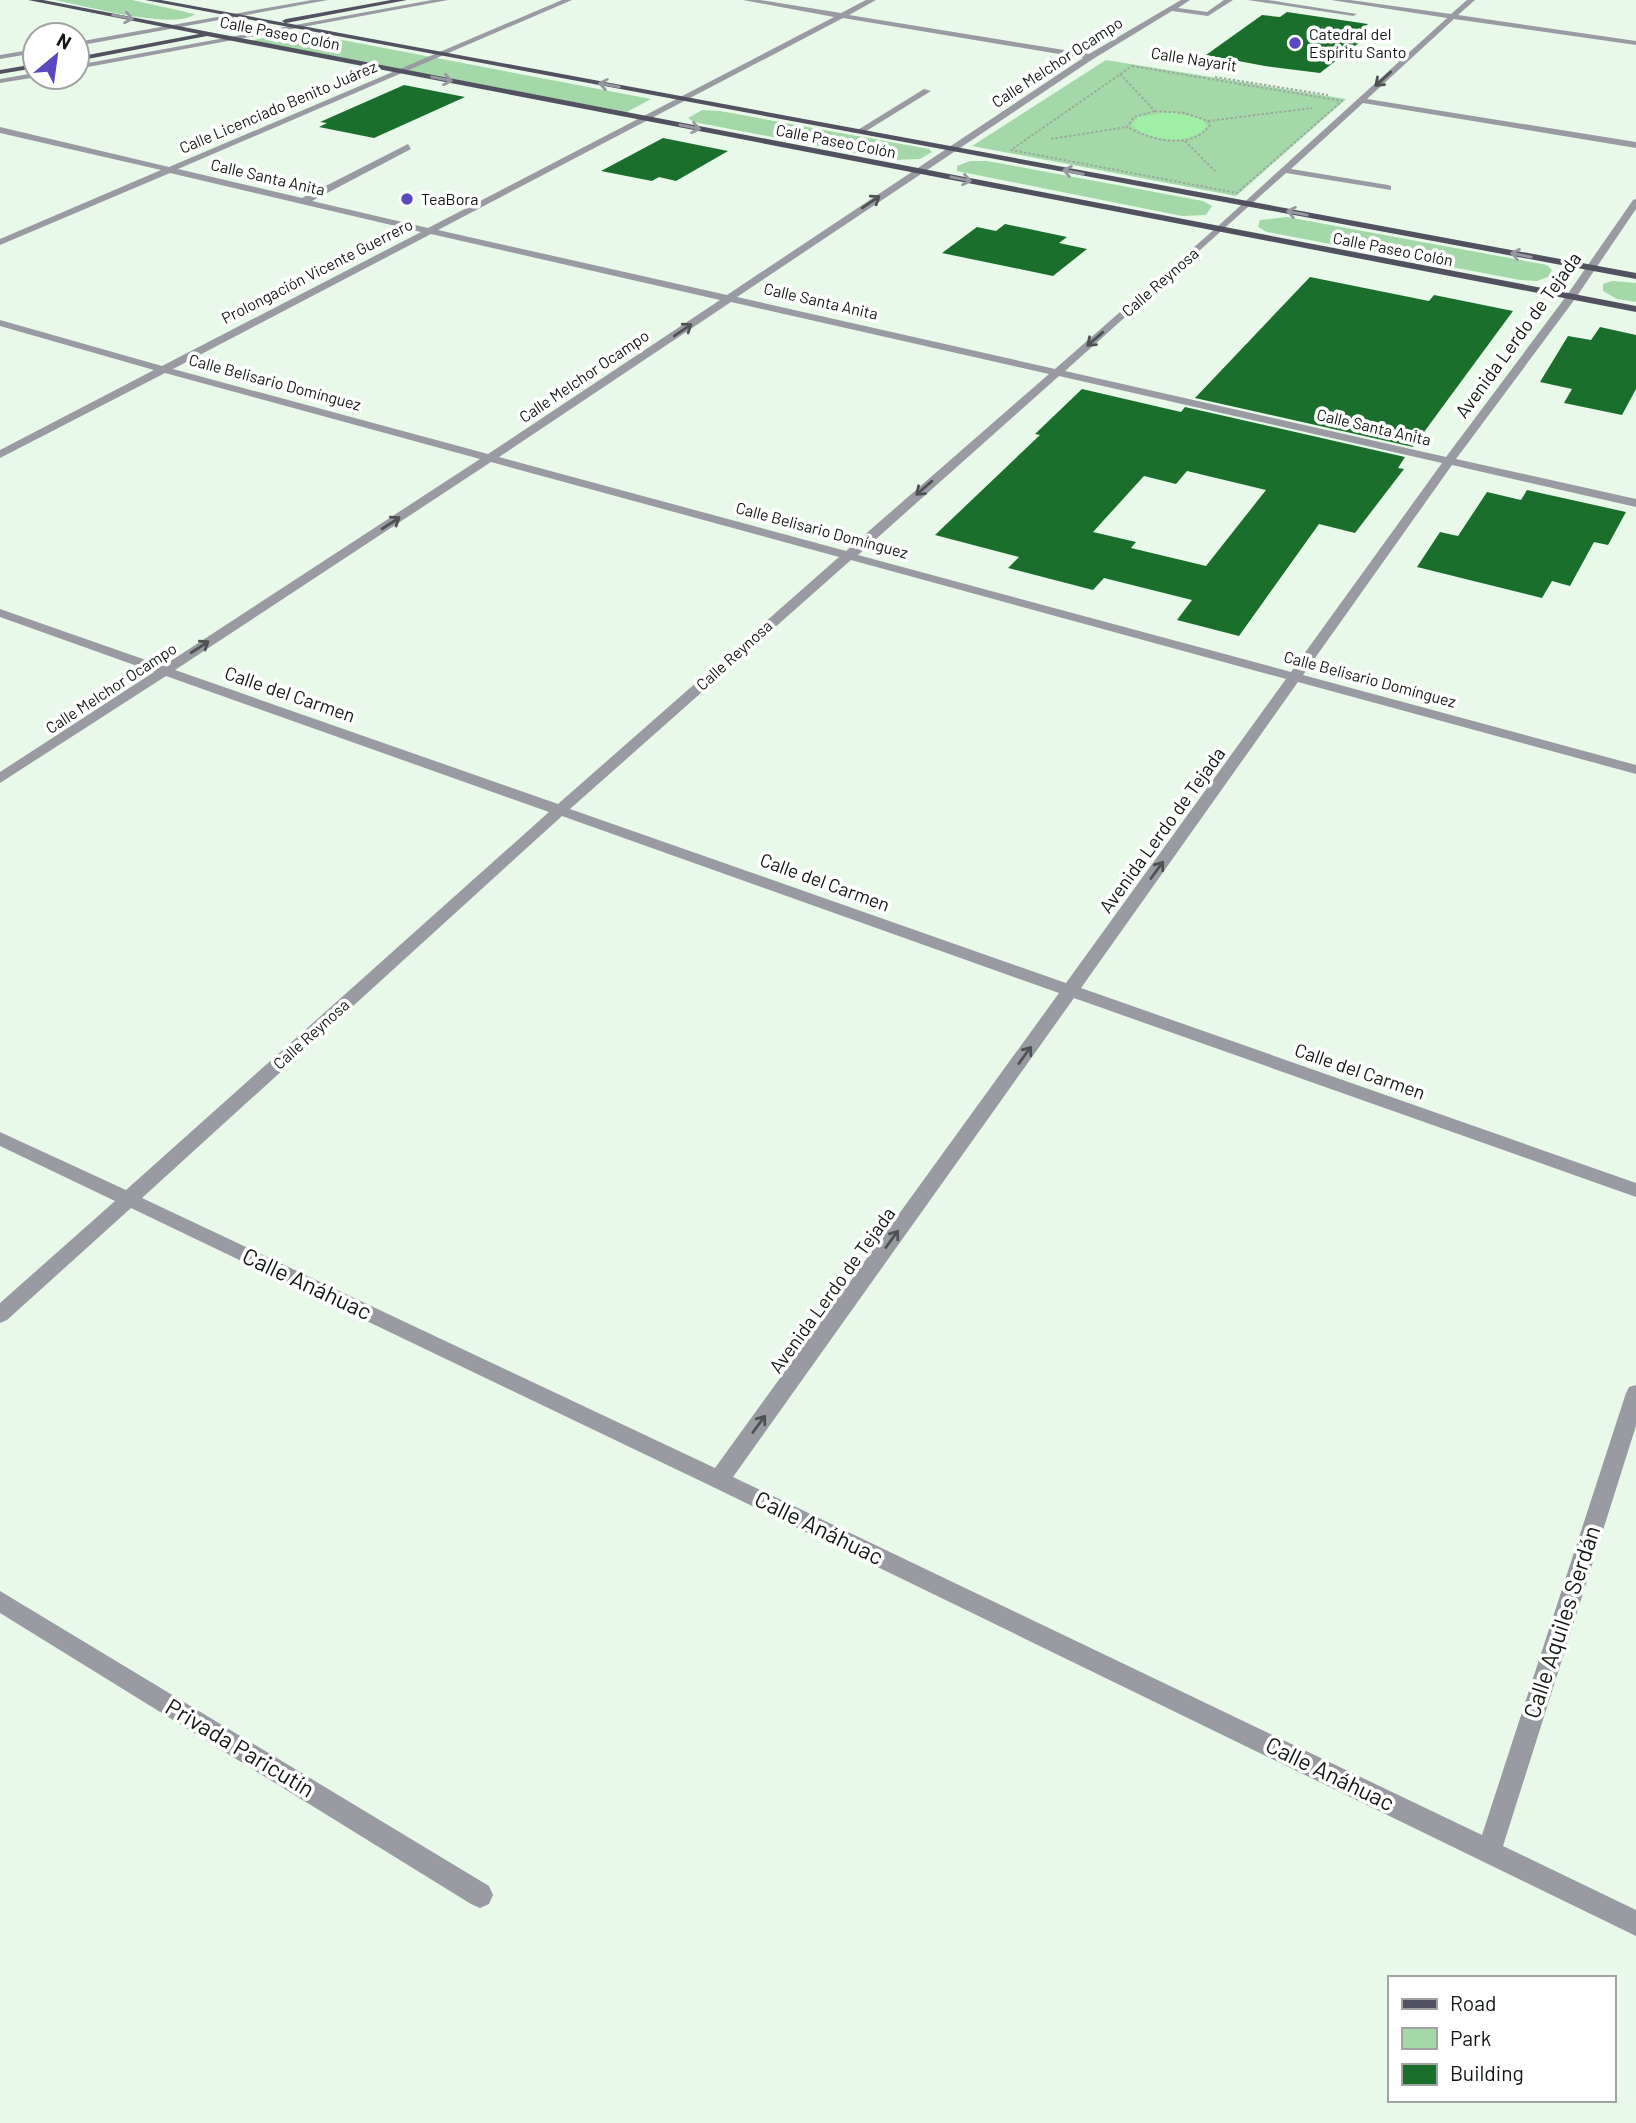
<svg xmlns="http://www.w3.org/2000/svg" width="1636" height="2123" viewBox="0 0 1636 2123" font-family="Barlow,sans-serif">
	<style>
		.green { fill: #a4d8a8 }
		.water { fill: #9fefa6 }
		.building { fill: #1b6f2d; fill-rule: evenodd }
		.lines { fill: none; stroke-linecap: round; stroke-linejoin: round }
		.path { stroke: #9ca99d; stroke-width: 2; stroke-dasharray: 2.5 2; stroke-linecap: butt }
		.minor { fill: #999aa2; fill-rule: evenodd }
		.major { fill: #515160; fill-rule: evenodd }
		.oneway { stroke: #9797a0 }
		.oneway2 { stroke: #4f5253 }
		.poi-dot { fill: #5a49c1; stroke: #fff; stroke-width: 2.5 }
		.labels { text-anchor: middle; stroke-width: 7; stroke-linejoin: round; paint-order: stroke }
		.far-street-label { font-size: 16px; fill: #121812; stroke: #fff }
		.far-poi-label { font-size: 16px; fill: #121812; stroke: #fff; text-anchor: start }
		.street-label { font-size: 19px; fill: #121812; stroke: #fff }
		.near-street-label { font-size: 23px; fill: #121812; stroke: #fff }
	</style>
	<rect width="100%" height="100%" fill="#e8f9e9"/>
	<g class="green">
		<path d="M54,0H132L195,14C176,31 82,5 54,0Z"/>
		<path d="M295,31L651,99L627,112L249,41Z"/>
		<path d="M1106,60L1346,99L1236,196L972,146Z"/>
		<path d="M702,110L720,111L929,149L932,152L920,159L891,160L694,122L688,118Z"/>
		<path d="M970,161H987L1203,201L1212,206L1206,215L1182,216L957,171V166Z"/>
		<path d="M1287,217L1547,265L1552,270L1548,277L1537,281L1520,280L1267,232L1258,227L1260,220Z"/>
		<path d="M1612,281L1636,283V302L1617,299L1603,291V284Z"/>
	</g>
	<path class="water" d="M1171,112L1202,119L1207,126C1195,146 1145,142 1132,125L1138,117Z"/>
	<g class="building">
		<path d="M1287,12L1368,24L1361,30L1373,32L1320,73L1265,66L1206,55L1262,15L1280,17Z"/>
		<path d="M404,85L465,97L374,138L319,127L327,123L320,122Z"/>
		<path d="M663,138L728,151L676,181L659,177L652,181L601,171Z"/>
		<path d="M1005,224L1067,237L1059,243L1087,249L1053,276L942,253L977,227L996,231Z"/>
		<path d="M1310,277L1429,301L1434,295L1513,311L1413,447L1195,398Z"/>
		<path d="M1600,327L1636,335V389L1622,415L1564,403L1572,389L1540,382L1568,336L1591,340Z"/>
		<path d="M1082,389L1181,412L1185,407L1405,457L1398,468L1404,469L1355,533L1319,524L1239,636L1177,620L1192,600L1104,578L1093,590L1008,568L1019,557L935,535L1040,435L1035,434ZM1187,471L1266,490L1206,566L1131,548L1136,542L1093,532L1144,476L1176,484Z"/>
		<path d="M1527,490L1626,512L1608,545L1594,542L1570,586L1552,581L1542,598L1417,567L1440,532L1458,536L1487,492L1521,500Z"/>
	</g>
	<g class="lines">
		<g class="path">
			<path d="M1132,66L1342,101L1237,193L1011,150Z"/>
			<path d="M1120,74L1155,111"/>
			<path d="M1215,77L1328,95"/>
			<path d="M1155,111L1185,113L1208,121L1210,125C1191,151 1151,140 1127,127L1134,117Z"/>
			<path d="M1208,121L1312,108"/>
			<path d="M1051,139L1127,127"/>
			<path d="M1185,141L1216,172"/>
		</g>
		<g class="minor">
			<path d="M312,0H328L77,46V42Z"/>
			<path d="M432,0H448L77,69V65Z"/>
			<path d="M562,0H572L178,169L302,198L408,144L411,149L312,201L428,228L834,17L743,0H760L841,13L866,0H876L849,15L1089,54L1181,0H1190L1178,8L1207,12L1224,0H1233L1208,16L1172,11L1093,59L737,297L1055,369L1217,227L1447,18L1331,0H1350L1451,14L1467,0H1475L1458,15L1636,41V45L1454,19L1367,99L1636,142V148L1363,103L1291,169L1388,185L1391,186V190L1286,173L1065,371L1446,457L1567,295L1633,200L1636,199V209L1575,299L1456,459L1636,499V507L1452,465L1303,675L1636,765V774L1298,682L1081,988L1636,1183V1197L1074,998L733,1477L1482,1835L1626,1393L1629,1387L1636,1385V1426L1503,1846L1636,1910V1936L711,1486L131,1208L7,1320L0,1323V1303L115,1201L0,1146V1132L126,1190L549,812L166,676L0,783V772L154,672L0,617V609L163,666L480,459L165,373L0,458V450L154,370L0,326V320L162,366L421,232L170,173L0,245V239L161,170L0,133V127L169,167ZM843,18L1083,58L727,295L438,230ZM431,234L720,300L488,454L173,369ZM731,302L1049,374L846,551L499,457ZM1059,376L1442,463L1291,672L858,555ZM491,462L839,557L558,804L175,670ZM851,560L1286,679L1066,983L570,809ZM562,816L1059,993L715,1468L142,1198Z"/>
			<path d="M1248,0H1268L1357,14L1353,16Z"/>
			<path d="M35,49V53L0,59V55Z"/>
			<path d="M35,73L37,77L0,83V79Z"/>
			<path d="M924,89L931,91L863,133L856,131Z"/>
			<path d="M0,1591L489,1886L493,1895L489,1904L480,1908L471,1904L0,1613Z"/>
		</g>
		<g class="major">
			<path d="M28,0H43L1636,306V312L207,36L77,61V57L199,34Z"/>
			<path d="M145,0H161L285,23L282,21L286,19L391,0H407L286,23L1636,273V279Z"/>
			<path d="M35,64V68L0,74V70Z"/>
		</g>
	</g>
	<defs><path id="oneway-shaft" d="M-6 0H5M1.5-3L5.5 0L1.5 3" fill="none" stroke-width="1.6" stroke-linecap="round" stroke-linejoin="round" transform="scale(1.75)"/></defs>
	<g class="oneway">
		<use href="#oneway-shaft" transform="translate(123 17) rotate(11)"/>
		<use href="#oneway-shaft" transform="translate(442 79) rotate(11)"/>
		<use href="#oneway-shaft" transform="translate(609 85) rotate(-170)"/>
		<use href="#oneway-shaft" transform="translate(690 127) rotate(11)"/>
		<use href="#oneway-shaft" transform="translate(1073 172) rotate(-169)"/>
		<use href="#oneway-shaft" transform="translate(961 179) rotate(11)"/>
		<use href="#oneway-shaft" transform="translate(1297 213) rotate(-169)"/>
		<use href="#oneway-shaft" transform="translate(1521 255) rotate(-169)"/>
	</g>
	<g class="oneway2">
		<use href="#oneway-shaft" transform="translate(1383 79) rotate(138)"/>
		<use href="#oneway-shaft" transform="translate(871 202) rotate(-34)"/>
		<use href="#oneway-shaft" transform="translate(683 330) rotate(-34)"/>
		<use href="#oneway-shaft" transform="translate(1095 339) rotate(139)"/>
		<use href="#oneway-shaft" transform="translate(924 488) rotate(139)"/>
		<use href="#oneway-shaft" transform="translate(391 523) rotate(-33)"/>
		<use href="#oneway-shaft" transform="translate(200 647) rotate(-33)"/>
		<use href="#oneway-shaft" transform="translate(1157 870) rotate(-54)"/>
		<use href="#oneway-shaft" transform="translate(1025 1055) rotate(-54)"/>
		<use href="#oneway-shaft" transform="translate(892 1239) rotate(-54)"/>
		<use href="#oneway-shaft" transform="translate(759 1424) rotate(-54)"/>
	</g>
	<g class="poi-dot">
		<circle cx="1295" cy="43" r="7"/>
		<circle cx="407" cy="199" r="7"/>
	</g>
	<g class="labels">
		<g class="far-street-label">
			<text transform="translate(280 33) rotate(11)" y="6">Calle Paseo Colón</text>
			<text transform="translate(1194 59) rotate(9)" y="6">Calle Nayarit</text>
			<text transform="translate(1057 62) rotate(-33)" y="6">Calle Melchor Ocampo</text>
			<text transform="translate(278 107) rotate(-23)" y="6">Calle Licenciado Benito Juárez</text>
			<text transform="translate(836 141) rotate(11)" y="6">Calle Paseo Colón</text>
			<text transform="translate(268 177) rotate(13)" y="6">Calle Santa Anita</text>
			<text transform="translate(1393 249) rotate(11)" y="6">Calle Paseo Colón</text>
			<text transform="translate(317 271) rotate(-27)" y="6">Prolongación Vicente Guerrero</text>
			<text transform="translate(1160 282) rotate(-41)" y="6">Calle Reynosa</text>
			<text transform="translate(821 301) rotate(13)" y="6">Calle Santa Anita</text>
			<text transform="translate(584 376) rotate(-34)" y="6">Calle Melchor Ocampo</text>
			<text transform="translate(275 382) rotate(15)" y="6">Calle Belisario Domínguez</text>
			<text transform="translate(1374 427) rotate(13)" y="6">Calle Santa Anita</text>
			<text transform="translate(822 530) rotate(15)" y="6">Calle Belisario Domínguez</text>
			<text transform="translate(734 655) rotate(-42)" y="6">Calle Reynosa</text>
			<text transform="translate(1370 679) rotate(15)" y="6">Calle Belisario Domínguez</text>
			<text transform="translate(111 688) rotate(-33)" y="6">Calle Melchor Ocampo</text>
			<text transform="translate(311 1034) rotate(-42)" y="6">Calle Reynosa</text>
		</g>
		<g class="far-poi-label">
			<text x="1309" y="40">Catedral del<tspan x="1309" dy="18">Espíritu Santo</tspan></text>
			<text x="421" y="205">TeaBora</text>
		</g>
		<g class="street-label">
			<text transform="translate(1518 335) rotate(-54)" y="7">Avenida Lerdo de Tejada</text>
			<text transform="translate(290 694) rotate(19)" y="7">Calle del Carmen</text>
			<text transform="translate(1162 830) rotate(-54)" y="7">Avenida Lerdo de Tejada</text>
			<text transform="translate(825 882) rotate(20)" y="7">Calle del Carmen</text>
			<text transform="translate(1360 1071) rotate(19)" y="7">Calle del Carmen</text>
			<text transform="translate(832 1290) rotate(-54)" y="7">Avenida Lerdo de Tejada</text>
		</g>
		<g class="near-street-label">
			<text transform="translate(307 1284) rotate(25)" y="8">Calle Anáhuac</text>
			<text transform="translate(819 1528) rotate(26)" y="8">Calle Anáhuac</text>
			<text transform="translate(1562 1622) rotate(-72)" y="8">Calle Aquiles Serdán</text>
			<text transform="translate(240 1748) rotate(31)" y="8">Privada Paricutín</text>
			<text transform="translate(1330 1774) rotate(26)" y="8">Calle Anáhuac</text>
		</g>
	</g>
	<rect x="1388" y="1976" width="228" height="126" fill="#ffffff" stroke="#a0a3a0" stroke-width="2"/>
	<rect x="1402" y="1999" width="35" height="10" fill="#515160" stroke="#a0a3a0" stroke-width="2"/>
	<text x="1450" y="2011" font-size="21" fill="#121812">Road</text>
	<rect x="1402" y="2028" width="35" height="21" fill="#a4d8a8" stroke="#a0a3a0" stroke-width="2"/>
	<text x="1450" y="2046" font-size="21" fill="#121812">Park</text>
	<rect x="1402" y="2064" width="35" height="21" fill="#1b6f2d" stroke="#a0a3a0" stroke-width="2"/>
	<text x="1450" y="2081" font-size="21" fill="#121812">Building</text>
	<g transform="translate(56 56) rotate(29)"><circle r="33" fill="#ffffff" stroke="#a0a3a0" stroke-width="2"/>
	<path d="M0-5L12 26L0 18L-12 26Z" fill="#5a49c1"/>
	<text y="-10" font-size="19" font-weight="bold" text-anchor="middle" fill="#121812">N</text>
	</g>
</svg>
